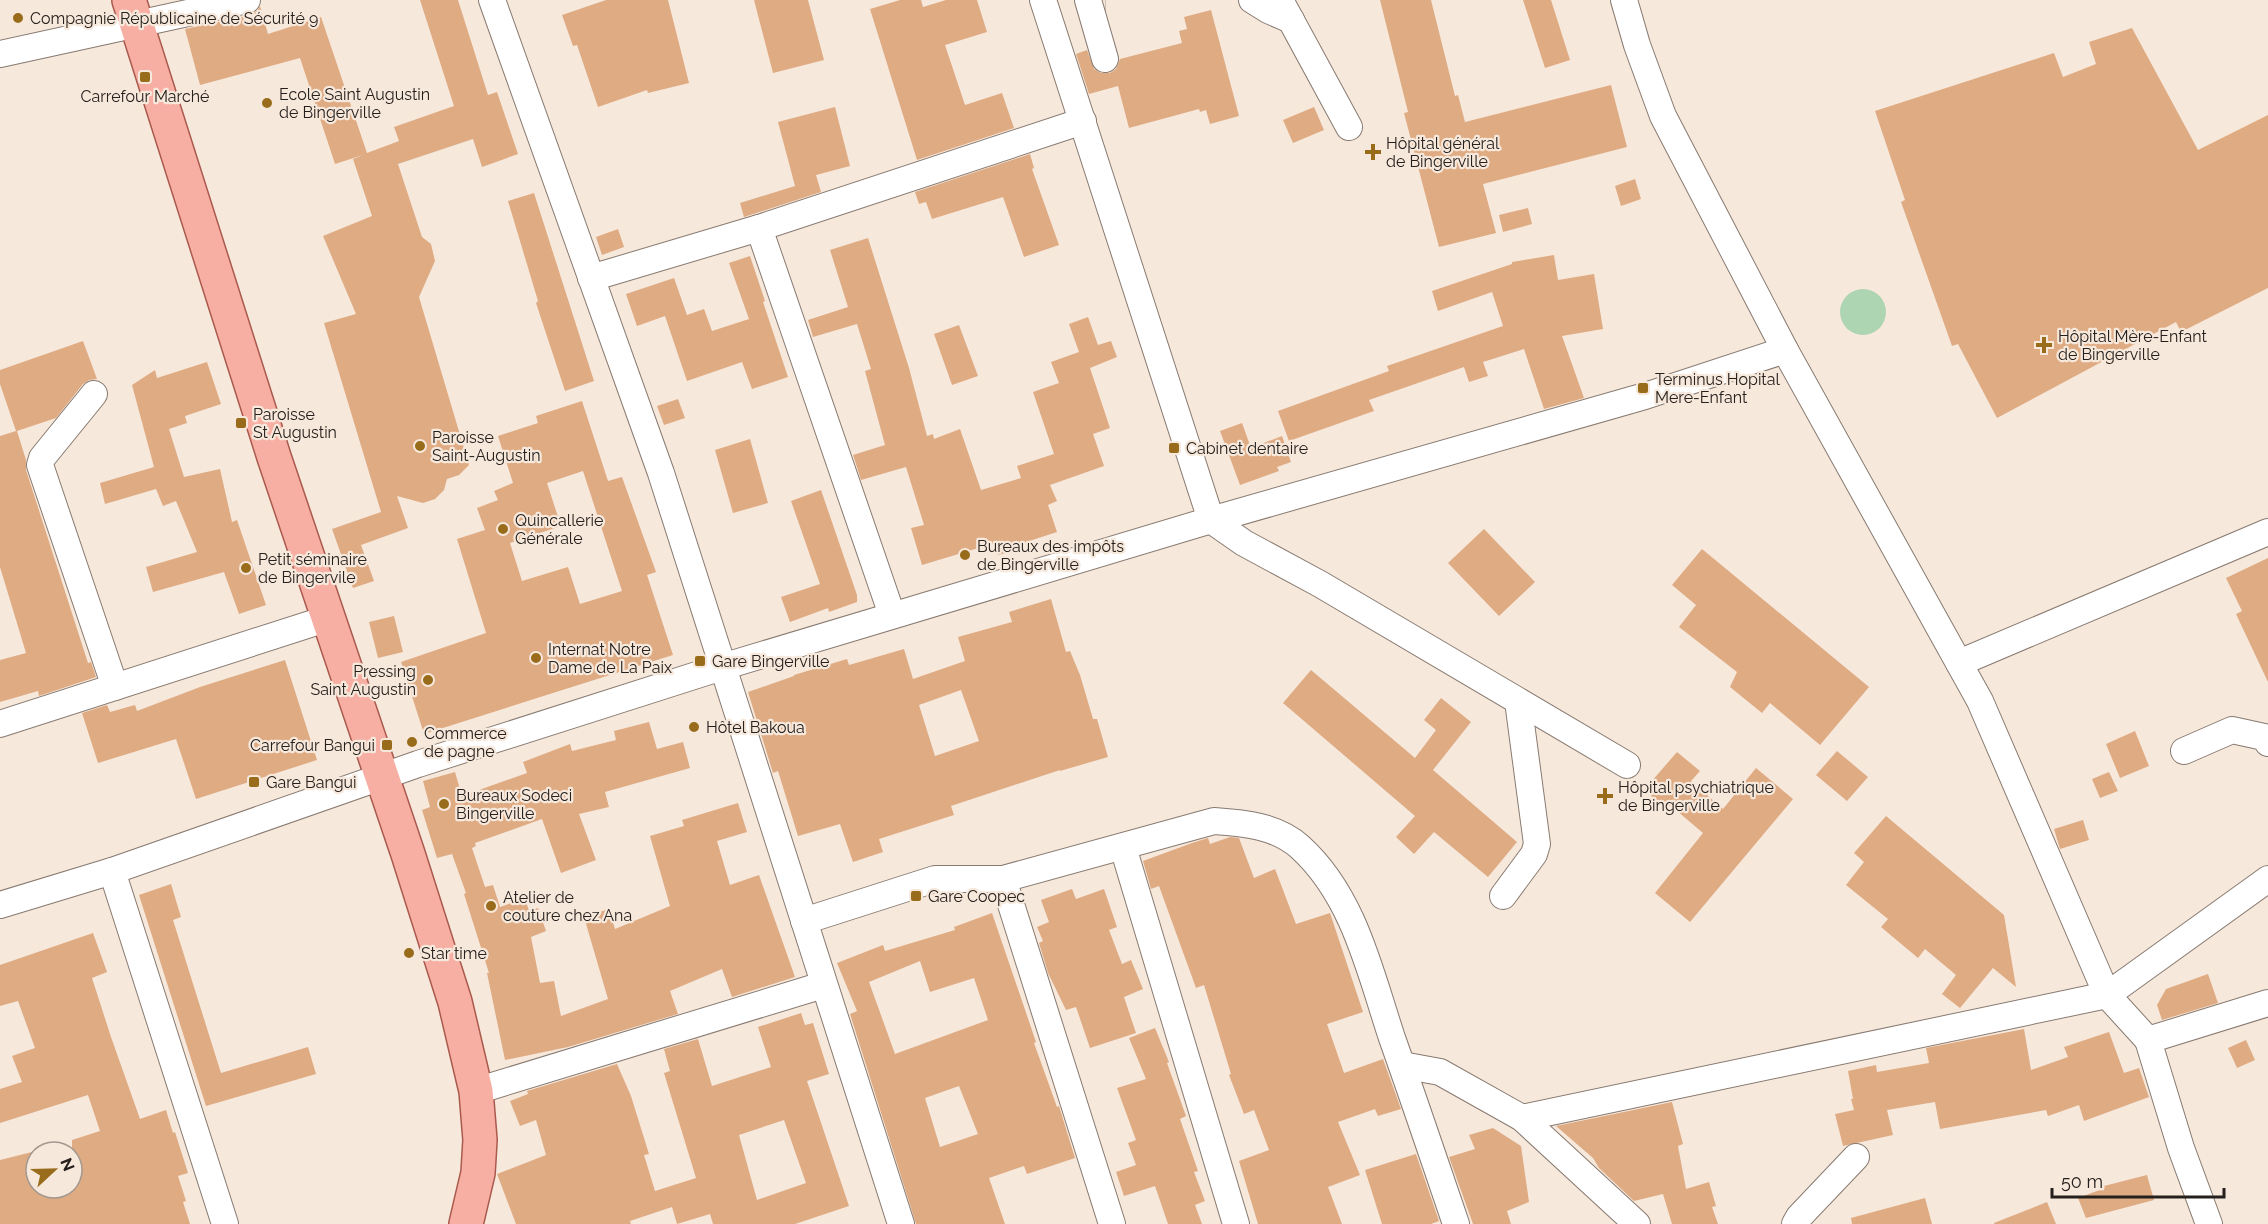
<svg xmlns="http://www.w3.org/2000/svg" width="2268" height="1224" viewBox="0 0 2268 1224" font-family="Raleway,sans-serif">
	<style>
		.green { fill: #aed5b2 }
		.building { fill: #dfab83; fill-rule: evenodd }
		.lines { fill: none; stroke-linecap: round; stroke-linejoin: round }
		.minor-tunnel { stroke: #cdc0b6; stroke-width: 26; stroke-dasharray: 26 13; stroke-linecap: butt }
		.minor-casing { stroke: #887a70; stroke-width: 28 }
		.major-casing { stroke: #aa5a4d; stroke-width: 36 }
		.minor { stroke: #fff; stroke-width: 26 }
		.major { stroke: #f7afa4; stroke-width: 33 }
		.poi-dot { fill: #996c1b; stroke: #f7e8dc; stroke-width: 2 }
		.labels { text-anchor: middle; stroke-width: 4.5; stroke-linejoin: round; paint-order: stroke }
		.poi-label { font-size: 16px; fill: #26201c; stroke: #f7e8dc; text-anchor: start }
	</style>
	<rect width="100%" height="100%" fill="#f7e8dc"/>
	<circle class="green" cx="1863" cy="312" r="23"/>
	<g class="building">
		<path d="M420,0H458L488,95L497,92L518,154L482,167L473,139L398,164L422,237L431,244L435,261L419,297L469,465L459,475L447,479L444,490L435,499L423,503L397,496L408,528L361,545L374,581L353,588L332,529L381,512L324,323L356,314L323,236L372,216L353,159L363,155L335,164L300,58L200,85L185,29L250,15L257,11L260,6L268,34L321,17L367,153L399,141L394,127L454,106Z"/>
		<path d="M606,0H668L689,83L648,93L647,90L598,107L577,45L573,46L562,15Z"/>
		<path d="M754,0H808L824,60L773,73Z"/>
		<path d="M900,0H921L923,7L946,0H977L987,32L945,45L965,105L1002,93L1014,128L917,160L870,9Z"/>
		<path d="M1380,0H1431L1455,96L1458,95L1465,122L1611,85L1627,147L1483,184L1496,233L1439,247L1404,113L1408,112Z"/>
		<path d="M1523,0H1551L1570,60L1545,68Z"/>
		<path d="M1211,10L1239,116L1210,124L1206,110L1200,112L1199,109L1129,128L1118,86L1089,94L1076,54L1087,50L1094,69L1101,73H1110L1116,69L1120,59L1182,43L1179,31L1187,29L1184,17Z"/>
		<path d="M2132,28L2198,150L2268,115V288L2181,332L2176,322L1997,418L1958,344L1952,346L1901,202L1905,200L1875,111L2054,53L2063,77L2096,64L2089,42Z"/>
		<path d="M835,107L850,166L816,175L821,192L744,217L740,203L795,186L778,122Z"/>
		<path d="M1314,107L1324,130L1293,143L1283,120Z"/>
		<path d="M1030,154L1034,168L1032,169L1059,245L1024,257L1003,197L932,219L926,202L919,204L915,192Z"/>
		<path d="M1635,179L1641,199L1621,206L1615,186Z"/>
		<path d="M534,193L594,381L565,391L536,303L538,301L508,201Z"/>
		<path d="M1528,208L1532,224L1503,232L1499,215Z"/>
		<path d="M618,229L624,247L602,255L596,237Z"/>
		<path d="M868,238L909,368L927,436L933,434L934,439L960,429L981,490L1021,478L1017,466L1054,454L1033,392L1059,383L1051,362L1079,352L1069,324L1088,317L1098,345L1111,341L1117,357L1090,368L1110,428L1093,434L1104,466L1050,485L1057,501L1048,505L1057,532L1017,545L1018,550L998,555L995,543L922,565L911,528L924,525L906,467L861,480L853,455L885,445L865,371L871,369L857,324L813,337L808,320L848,307L830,250Z"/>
		<path d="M1554,255L1558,280L1594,274L1603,329L1562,336L1584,398L1544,409L1524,349L1483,362L1488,376L1469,382L1464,367L1369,400L1374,411L1289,441L1278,411L1389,371L1387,366L1503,326L1492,292L1438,311L1432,291L1512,264V262Z"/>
		<path d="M750,256L765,301L763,302L788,377L752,389L742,362L687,381L665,316L637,326L626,294L674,278L687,315L704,309L712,331L749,319L729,263Z"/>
		<path d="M959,325L978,376L952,385L934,334Z"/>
		<path d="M83,341L97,379L89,380L83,384L56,418L17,431L26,460V470L88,663L91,662L96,677L39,696L38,691L0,702V660L26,653L0,567V436L16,431L0,384V370Z"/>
		<path d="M207,362L221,404L185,416L187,423L169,429L184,477L220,469L232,522L237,520L266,605L239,614L224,572L153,592L146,567L197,552L176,501L163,506L156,489L105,504L100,483L154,467L132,385L155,370L157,378Z"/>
		<path d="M678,399L685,418L664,425L657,406Z"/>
		<path d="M582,401L608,481L622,477L656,572L647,575L673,655L424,734L401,662L486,633L457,539L485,530L477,508L498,500L494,491L513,483L498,436L538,423L536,416ZM583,471L622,591L580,604L568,567L522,581L510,543L561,526L547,483Z"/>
		<path d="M1242,423L1251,448L1282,436L1291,462L1277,467L1279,471L1240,485L1220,431Z"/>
		<path d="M750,439L768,503L733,513L715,450Z"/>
		<path d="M821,490L857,595V602L829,612L828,608L790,622L781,597L820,584L791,501Z"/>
		<path d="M1484,529L1535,582L1499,616L1448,563Z"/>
		<path d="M1702,549L1869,687L1820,745L1770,703L1762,713L1730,687L1737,672L1679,627L1696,605L1672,585Z"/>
		<path d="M2268,558V682L2236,614L2242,611L2226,578Z"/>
		<path d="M1051,599L1066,652L1070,651L1080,675L1093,719H1097L1108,757L1060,771V770L951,806L954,815L879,839L883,852L853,862L840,824L798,836L778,771L773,773L748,692L794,676V675L847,659L849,665L904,649L913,679L965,661L958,637L1012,622L1009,612ZM961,690L979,741L935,756L919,705Z"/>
		<path d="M394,616L403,652L378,658L369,622Z"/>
		<path d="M285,660L317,760L196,799L176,739L98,763L82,713L107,705L110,712L135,705L137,711L200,687Z"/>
		<path d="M1311,670L1415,758L1436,730L1424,720L1441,698L1471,722L1433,770L1517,842L1488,877L1434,832L1414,854L1396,837L1415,816L1283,703Z"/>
		<path d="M649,722L657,749L683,742L690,768L605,792L609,807L579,814L596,860L561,873L542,819L475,843L476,846L472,848L485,887L493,885L500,907L525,898L529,911L538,908L546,931L531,937L540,983L554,981L561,1016L608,999L584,917L609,909L615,929L670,906L650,836L684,826L682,820L738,803L747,832L717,841L730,885L759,875L795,977L732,997L722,969L670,991L678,1014L568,1047L505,1060L487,973H489L464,894L466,893L452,854L437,858L422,810L430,807L423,781L455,772L462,796L527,773L523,762L570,744L572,751L616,740L614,731Z"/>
		<path d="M2135,731L2149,766L2120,778L2106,744Z"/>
		<path d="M1837,751L1868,777L1847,801L1816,775Z"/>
		<path d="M1677,752L1700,771L1691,781L1723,809L1756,768L1793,799L1690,922L1655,893L1703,833L1670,805L1667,809L1644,790Z"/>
		<path d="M2109,772L2118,791L2100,798L2092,779Z"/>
		<path d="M1886,816L2004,915L2016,987L1993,968L1960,1008L1942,994L1956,975L1925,949L1918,958L1881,927L1888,919L1846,885L1864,862L1854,853Z"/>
		<path d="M2083,820L2089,840L2060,849L2054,829Z"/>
		<path d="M1230,837L1239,838L1254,878L1275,869L1296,924L1330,913L1363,1012L1327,1024L1344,1073L1383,1059L1401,1109L1378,1116L1375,1109L1338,1122L1360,1175L1328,1187L1342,1224H1258L1239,1161L1269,1150L1254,1110L1244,1114L1229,1075L1231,1074L1204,985L1196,988L1159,886L1151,889L1143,861L1192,843L1208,838L1210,844Z"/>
		<path d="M171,884L181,917L173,920L221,1073L308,1047L316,1074L206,1106L139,895Z"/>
		<path d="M1072,889L1076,899L1104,889L1117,927L1109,930L1122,964L1131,960L1143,989L1124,997L1136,1033L1090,1048L1076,1007L1066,1010L1048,973L1039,943L1043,941L1037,927L1049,922L1041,900Z"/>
		<path d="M992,913L1036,1042L1034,1043L1057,1107L1059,1106L1075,1158L1027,1174L1024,1166L989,1178L1005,1224H916L850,1014L857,1011L837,963L883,945L885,951L955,930L954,927ZM920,961L930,992L974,978L988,1020L895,1054L869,982ZM959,1086L978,1134L940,1147L925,1098Z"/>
		<path d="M93,933L107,972L92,978L111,1037L140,1119L166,1110L173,1133L175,1132L188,1173L178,1176L186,1201L183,1202L190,1224H0V1160L36,1151V1188H72V1140L100,1131L88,1095L0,1123V1089L22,1082L12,1056L35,1048L18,1001L0,1006V965Z"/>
		<path d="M2208,974L2218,1003L2162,1020L2157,1005L2166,989Z"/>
		<path d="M801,1013L805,1025L813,1023L829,1074L807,1081L849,1206L795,1224H713L710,1214L677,1224L672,1207L630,1221L631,1224H516L497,1174L546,1155L536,1120L520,1126L510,1101L528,1094L527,1091L617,1064L631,1096L649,1154L644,1155L655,1191L696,1178L664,1073L670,1071L664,1049L698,1039L712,1086L771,1067L758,1027ZM784,1120L806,1183L757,1200L739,1135Z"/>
		<path d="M1155,1028L1169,1062L1167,1063L1186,1116L1180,1119L1198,1171L1194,1172L1205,1201L1195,1205L1202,1224H1168L1155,1186L1124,1196L1116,1172L1136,1165L1128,1143L1136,1140L1117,1088L1146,1079L1129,1038Z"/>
		<path d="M2024,1029L2031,1070L2068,1057L2064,1047L2109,1032L2124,1073L2139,1068L2149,1097L2084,1121L2079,1105L2048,1116L2046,1110L1940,1129L1935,1102L1887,1110L1893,1135L1843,1146L1835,1114L1854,1110L1851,1099H1853L1848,1071L1876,1065L1877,1072L1929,1063L1926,1048Z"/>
		<path d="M2246,1040L2255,1060L2237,1068L2228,1048Z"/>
		<path d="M1672,1102L1683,1144L1678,1146L1686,1189L1709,1182L1716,1206L1712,1207L1718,1224H1672L1663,1194L1634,1201L1599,1168L1593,1158L1556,1126Z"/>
		<path d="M1493,1128L1521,1146L1529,1202L1507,1211L1511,1224H1473L1449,1157L1475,1149L1469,1135Z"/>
		<path d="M1416,1154L1439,1221L1431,1224H1382L1365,1170Z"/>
		<path d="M2147,1175L2154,1200L2086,1218L2078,1198L2105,1188L2104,1186Z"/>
		<path d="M1925,1198L1932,1224H1852L1851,1218Z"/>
		<path d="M2047,1202L2056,1224H1994V1223Z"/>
	</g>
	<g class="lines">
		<path class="minor-tunnel" d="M1105,0H1106"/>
		<defs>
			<g id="minor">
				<path d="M492,0L661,473L901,1224"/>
				<path d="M1043,0L1211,520L1244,543L1320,584L1627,765"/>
				<path d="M1088,0L1105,59"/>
				<path d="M1252,0L1268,10L1291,20"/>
				<path d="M1280,0L1349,127"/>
				<path d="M1624,0L1637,45L1663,116L1785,350L1980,701L2107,995L2148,1040L2268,1003"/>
				<path d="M0,54L247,0"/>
				<path d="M759,228L892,615"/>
				<path d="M591,278L759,228L1083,121"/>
				<path d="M94,394L42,458L40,465L115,687"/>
				<path d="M1959,663L2268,532"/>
				<path d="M0,724L329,618"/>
				<path d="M2184,751L2232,730L2264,737L2268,743"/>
				<path d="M1123,847L1236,1224"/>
				<path d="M112,871L225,1224"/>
				<path d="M1003,879L1112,1224"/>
				<path d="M1503,896L1534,854L1537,844L1518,701"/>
				<path d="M0,905L112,871L418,764L722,667L1211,520L1645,396L1785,350"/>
				<path d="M804,921L935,879H1003L1214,821C1244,823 1277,826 1300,847C1354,896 1370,972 1392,1038C1414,1100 1435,1162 1456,1224"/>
				<path d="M2148,1040L2181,1148L2209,1224"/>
				<path d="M1402,1065L1440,1072L1522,1118L2107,995L2268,879"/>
				<path d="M476,1091L823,985"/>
				<path d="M1522,1118L1637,1224"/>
				<path d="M1795,1224L1799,1217L1856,1157"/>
			</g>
			<path id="major" d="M129,0L274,457L408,854L455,1002L476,1091L480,1140L478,1173L466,1224"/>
		</defs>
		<use href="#minor" class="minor-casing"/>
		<use href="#major" class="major-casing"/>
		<use href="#minor" class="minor"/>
		<use href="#major" class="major"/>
	</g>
	<g class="poi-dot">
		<circle cx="18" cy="18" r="6"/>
		<rect x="139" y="71" width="12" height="12" rx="3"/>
		<circle cx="267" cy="103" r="6"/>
		<path d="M1370 143h6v6h6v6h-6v6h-6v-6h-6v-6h6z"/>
		<path d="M2041 336h6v6h6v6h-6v6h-6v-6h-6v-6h6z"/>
		<rect x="1637" y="382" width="12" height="12" rx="3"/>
		<rect x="235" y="417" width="12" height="12" rx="3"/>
		<circle cx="420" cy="446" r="6"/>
		<rect x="1168" y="442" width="12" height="12" rx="3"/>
		<circle cx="503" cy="529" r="6"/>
		<circle cx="965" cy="555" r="6"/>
		<circle cx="246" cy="568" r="6"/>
		<circle cx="536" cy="658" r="6"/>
		<rect x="694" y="655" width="12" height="12" rx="3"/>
		<circle cx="428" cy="680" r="6"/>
		<circle cx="694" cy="727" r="6"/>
		<circle cx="412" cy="742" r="6"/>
		<rect x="381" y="739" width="12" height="12" rx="3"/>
		<rect x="248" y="776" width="12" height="12" rx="3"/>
		<path d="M1602 787h6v6h6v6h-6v6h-6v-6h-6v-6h6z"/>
		<circle cx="444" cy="804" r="6"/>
		<rect x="910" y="890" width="12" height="12" rx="3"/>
		<circle cx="491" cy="906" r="6"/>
		<circle cx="409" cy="953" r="6"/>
	</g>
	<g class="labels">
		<g class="poi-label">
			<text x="30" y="24">Compagnie Républicaine de Sécurité 9</text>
			<text x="279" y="100">Ecole Saint Augustin<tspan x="279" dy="18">de Bingerville</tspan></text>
			<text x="145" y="102" text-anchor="middle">Carrefour Marché</text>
			<text x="1386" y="149">Hôpital général<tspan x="1386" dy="18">de Bingerville</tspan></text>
			<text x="2058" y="342">Hôpital Mère-Enfant<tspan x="2058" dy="18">de Bingerville</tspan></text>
			<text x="1655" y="385">Terminus Hopital<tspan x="1655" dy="18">Mere-Enfant</tspan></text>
			<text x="253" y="420">Paroisse<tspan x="253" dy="18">St Augustin</tspan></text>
			<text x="432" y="443">Paroisse<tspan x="432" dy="18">Saint-Augustin</tspan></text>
			<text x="1186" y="454">Cabinet dentaire</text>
			<text x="515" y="526">Quincallerie<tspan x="515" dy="18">Générale</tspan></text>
			<text x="977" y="552">Bureaux des impôts<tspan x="977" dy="18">de Bingerville</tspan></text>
			<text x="258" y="565">Petit séminaire<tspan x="258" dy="18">de Bingervile</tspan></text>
			<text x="548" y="655">Internat Notre<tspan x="548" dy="18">Dame de La Paix</tspan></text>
			<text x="712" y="667">Gare Bingerville</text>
			<text x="416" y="677" text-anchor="end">Pressing<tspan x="416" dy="18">Saint Augustin</tspan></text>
			<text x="706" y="733">Hôtel Bakoua</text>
			<text x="424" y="739">Commerce<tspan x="424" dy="18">de pagne</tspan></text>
			<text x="375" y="751" text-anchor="end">Carrefour Bangui</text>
			<text x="266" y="788">Gare Bangui</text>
			<text x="1618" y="793">Hôpital psychiatrique<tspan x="1618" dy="18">de Bingerville</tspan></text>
			<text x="456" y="801">Bureaux Sodeci<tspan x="456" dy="18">Bingerville</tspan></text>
			<text x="928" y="902">Gare Coopec</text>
			<text x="503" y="903">Atelier de<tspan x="503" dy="18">couture chez Ana</tspan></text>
			<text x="421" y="959">Star time</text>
		</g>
	</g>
	<g transform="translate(54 1170) rotate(68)"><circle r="28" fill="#f7e8dc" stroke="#a3988f" stroke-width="1.5"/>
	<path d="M0-4.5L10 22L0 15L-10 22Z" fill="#996c1b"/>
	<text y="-9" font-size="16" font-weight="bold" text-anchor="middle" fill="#26201c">N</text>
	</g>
	<path d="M2052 1188v9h172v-9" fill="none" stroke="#26201c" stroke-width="3"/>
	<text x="2061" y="1188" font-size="18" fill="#26201c" stroke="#f7e8dc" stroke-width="4.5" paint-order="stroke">50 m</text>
</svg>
